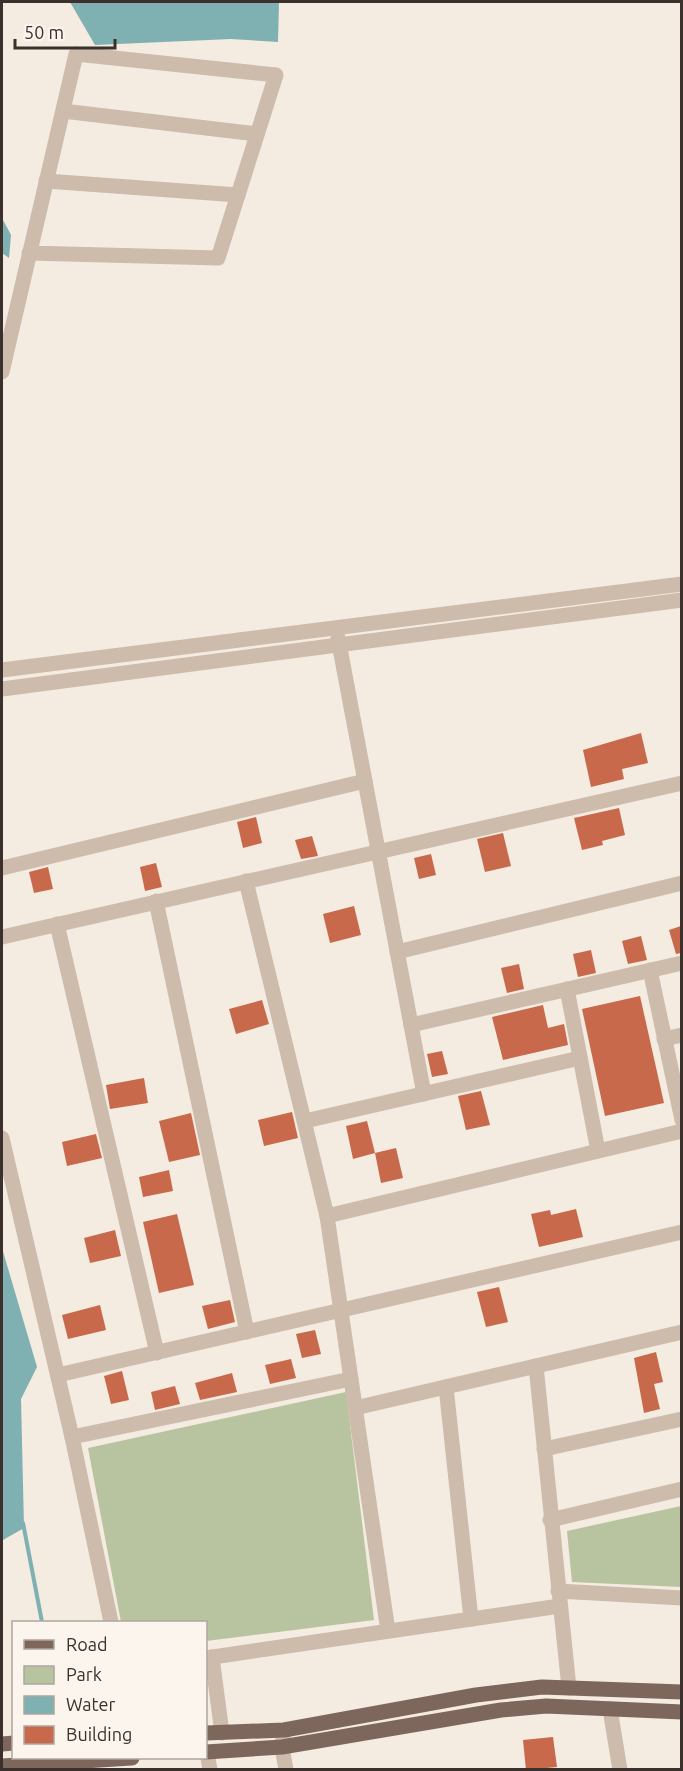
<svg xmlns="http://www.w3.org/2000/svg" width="683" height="1771" viewBox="0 0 683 1771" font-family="Ubuntu,sans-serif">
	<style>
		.green { fill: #b8c4a0 }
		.water { fill: #7fb0b2 }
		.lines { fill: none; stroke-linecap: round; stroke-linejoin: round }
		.stream { stroke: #7fb0b2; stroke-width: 4 }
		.building { fill: #c8694b }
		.minor { stroke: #cdbbac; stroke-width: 15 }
		.major { stroke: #7d675c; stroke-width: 15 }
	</style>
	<rect width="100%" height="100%" fill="#f4ebe1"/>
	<g class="green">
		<path d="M346,1392L374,1620L206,1641V1622H121L88,1448Z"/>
		<path d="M681,1506V1587L572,1582L567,1531Z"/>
	</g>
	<g class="water">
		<path d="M70,2H279L278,42L231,39L95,45Z"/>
		<path d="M2,218L11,235L9,258L2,253Z"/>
		<path d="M2,1248L37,1367L21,1399L24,1528L3,1540Z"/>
	</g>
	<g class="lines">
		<path class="stream" d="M23,1523L42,1622"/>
	</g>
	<g class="building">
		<path d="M641,733L648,763L622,769L624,779L591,787L583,750Z"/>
		<path d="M619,808L625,835L602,841L603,845L582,850L574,818Z"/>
		<path d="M256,817L262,843L243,848L237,822Z"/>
		<path d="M503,833L511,866L485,872L477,839Z"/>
		<path d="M312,836L318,856L301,859L295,840Z"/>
		<path d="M431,854L436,875L419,879L414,858Z"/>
		<path d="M156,863L162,887L145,891L140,867Z"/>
		<path d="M48,867L53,889L34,893L29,872Z"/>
		<path d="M354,906L361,935L330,943L323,914Z"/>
		<path d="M681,926V953L676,954L669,930Z"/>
		<path d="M641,936L647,960L628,964L622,941Z"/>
		<path d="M591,950L596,973L578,977L573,954Z"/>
		<path d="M519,964L524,989L507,993L501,968Z"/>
		<path d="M640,996L664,1103L605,1116L582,1009Z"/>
		<path d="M262,1000L269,1024L236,1034L229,1009Z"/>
		<path d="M543,1005L548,1028L564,1024L568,1045L503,1060L492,1017Z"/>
		<path d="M442,1051L448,1074L432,1077L427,1054Z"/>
		<path d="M144,1078L148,1103L110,1109L106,1085Z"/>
		<path d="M481,1091L490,1125L466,1130L458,1096Z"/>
		<path d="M292,1112L298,1138L264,1146L258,1120Z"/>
		<path d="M191,1113L200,1155L169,1162L159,1121Z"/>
		<path d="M367,1121L375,1153L353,1159L346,1126Z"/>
		<path d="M96,1134L102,1158L67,1166L62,1142Z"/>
		<path d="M396,1148L403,1178L381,1183L375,1153Z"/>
		<path d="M169,1170L173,1191L143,1197L139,1177Z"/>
		<path d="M576,1209L583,1237L539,1247L531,1214L550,1210L551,1215Z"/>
		<path d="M177,1214L194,1285L159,1293L143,1222Z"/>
		<path d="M115,1230L121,1256L90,1263L84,1238Z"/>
		<path d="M499,1287L508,1322L486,1327L477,1292Z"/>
		<path d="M230,1300L235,1322L208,1329L202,1306Z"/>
		<path d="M100,1305L106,1330L68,1339L62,1315Z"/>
		<path d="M315,1330L321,1354L302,1358L296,1334Z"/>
		<path d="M656,1352L663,1382L654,1384L660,1409L644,1413L634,1358Z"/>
		<path d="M291,1359L296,1378L270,1384L265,1365Z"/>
		<path d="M122,1371L129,1400L111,1404L104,1376Z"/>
		<path d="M232,1373L237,1392L200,1400L195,1383Z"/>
		<path d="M175,1386L180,1404L155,1410L151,1392Z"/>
		<path d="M553,1737L557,1767L526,1770L523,1740Z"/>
	</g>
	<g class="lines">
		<g class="minor">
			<path d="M63,111L257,134"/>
			<path d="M46,181L238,195"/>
			<path d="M2,372L76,54L276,75L218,258L29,253"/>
			<path d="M338,638L424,1094"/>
			<path d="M2,670L682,584"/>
			<path d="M2,689L682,600"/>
			<path d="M2,868L365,781"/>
			<path d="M246,881L327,1216L388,1631"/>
			<path d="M156,901L247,1332"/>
			<path d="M57,924L157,1353"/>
			<path d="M2,937L682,783"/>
			<path d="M397,952L682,883"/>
			<path d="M650,970L682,1120"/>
			<path d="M567,989L598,1151"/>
			<path d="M411,1025L682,963"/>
			<path d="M664,1039L682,1035"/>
			<path d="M305,1121L580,1058"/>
			<path d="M2,1138L72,1437L351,1379"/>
			<path d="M327,1216L682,1131"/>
			<path d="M536,1366L569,1688"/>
			<path d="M58,1375L682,1232"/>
			<path d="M446,1387L471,1619"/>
			<path d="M355,1408L682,1332"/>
			<path d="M72,1437L111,1622"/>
			<path d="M544,1449L682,1419"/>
			<path d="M550,1520L682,1489"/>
			<path d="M558,1591L682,1598"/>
			<path d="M212,1657L222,1733"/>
			<path d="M206,1658L560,1606"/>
			<path d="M610,1709L620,1770"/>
			<path d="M284,1730L282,1747L286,1770"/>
			<path d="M207,1752L210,1770"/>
		</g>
		<g class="major">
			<path d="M206,1733L284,1730L476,1695L542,1687L682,1692"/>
			<path d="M2,1744L14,1743"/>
			<path d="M206,1752L282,1747L501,1710L546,1706L682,1712"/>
			<path d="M2,1766L132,1758"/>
		</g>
	</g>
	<rect width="683" height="1771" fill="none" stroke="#3b302b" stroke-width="6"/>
	<rect x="12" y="1621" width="195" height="138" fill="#fbf5ee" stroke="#aea6a0" stroke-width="1.5"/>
	<rect x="24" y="1640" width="30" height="9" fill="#7d675c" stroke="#aea6a0" stroke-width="1.5"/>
	<text x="66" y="1651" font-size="18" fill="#3b302b">Road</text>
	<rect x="24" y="1666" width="30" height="18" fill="#b8c4a0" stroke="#aea6a0" stroke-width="1.5"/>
	<text x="66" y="1681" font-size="18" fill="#3b302b">Park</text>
	<rect x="24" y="1696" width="30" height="18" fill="#7fb0b2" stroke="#aea6a0" stroke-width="1.5"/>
	<text x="66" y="1711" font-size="18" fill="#3b302b">Water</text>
	<rect x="24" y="1726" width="30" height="18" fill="#c8694b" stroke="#aea6a0" stroke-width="1.5"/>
	<text x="66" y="1741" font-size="18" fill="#3b302b">Building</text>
	<path d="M15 39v9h100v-9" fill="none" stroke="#3b302b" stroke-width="3"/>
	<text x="24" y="39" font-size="18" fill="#3b302b" stroke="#fbf5ee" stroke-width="4.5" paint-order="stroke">50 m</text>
</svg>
